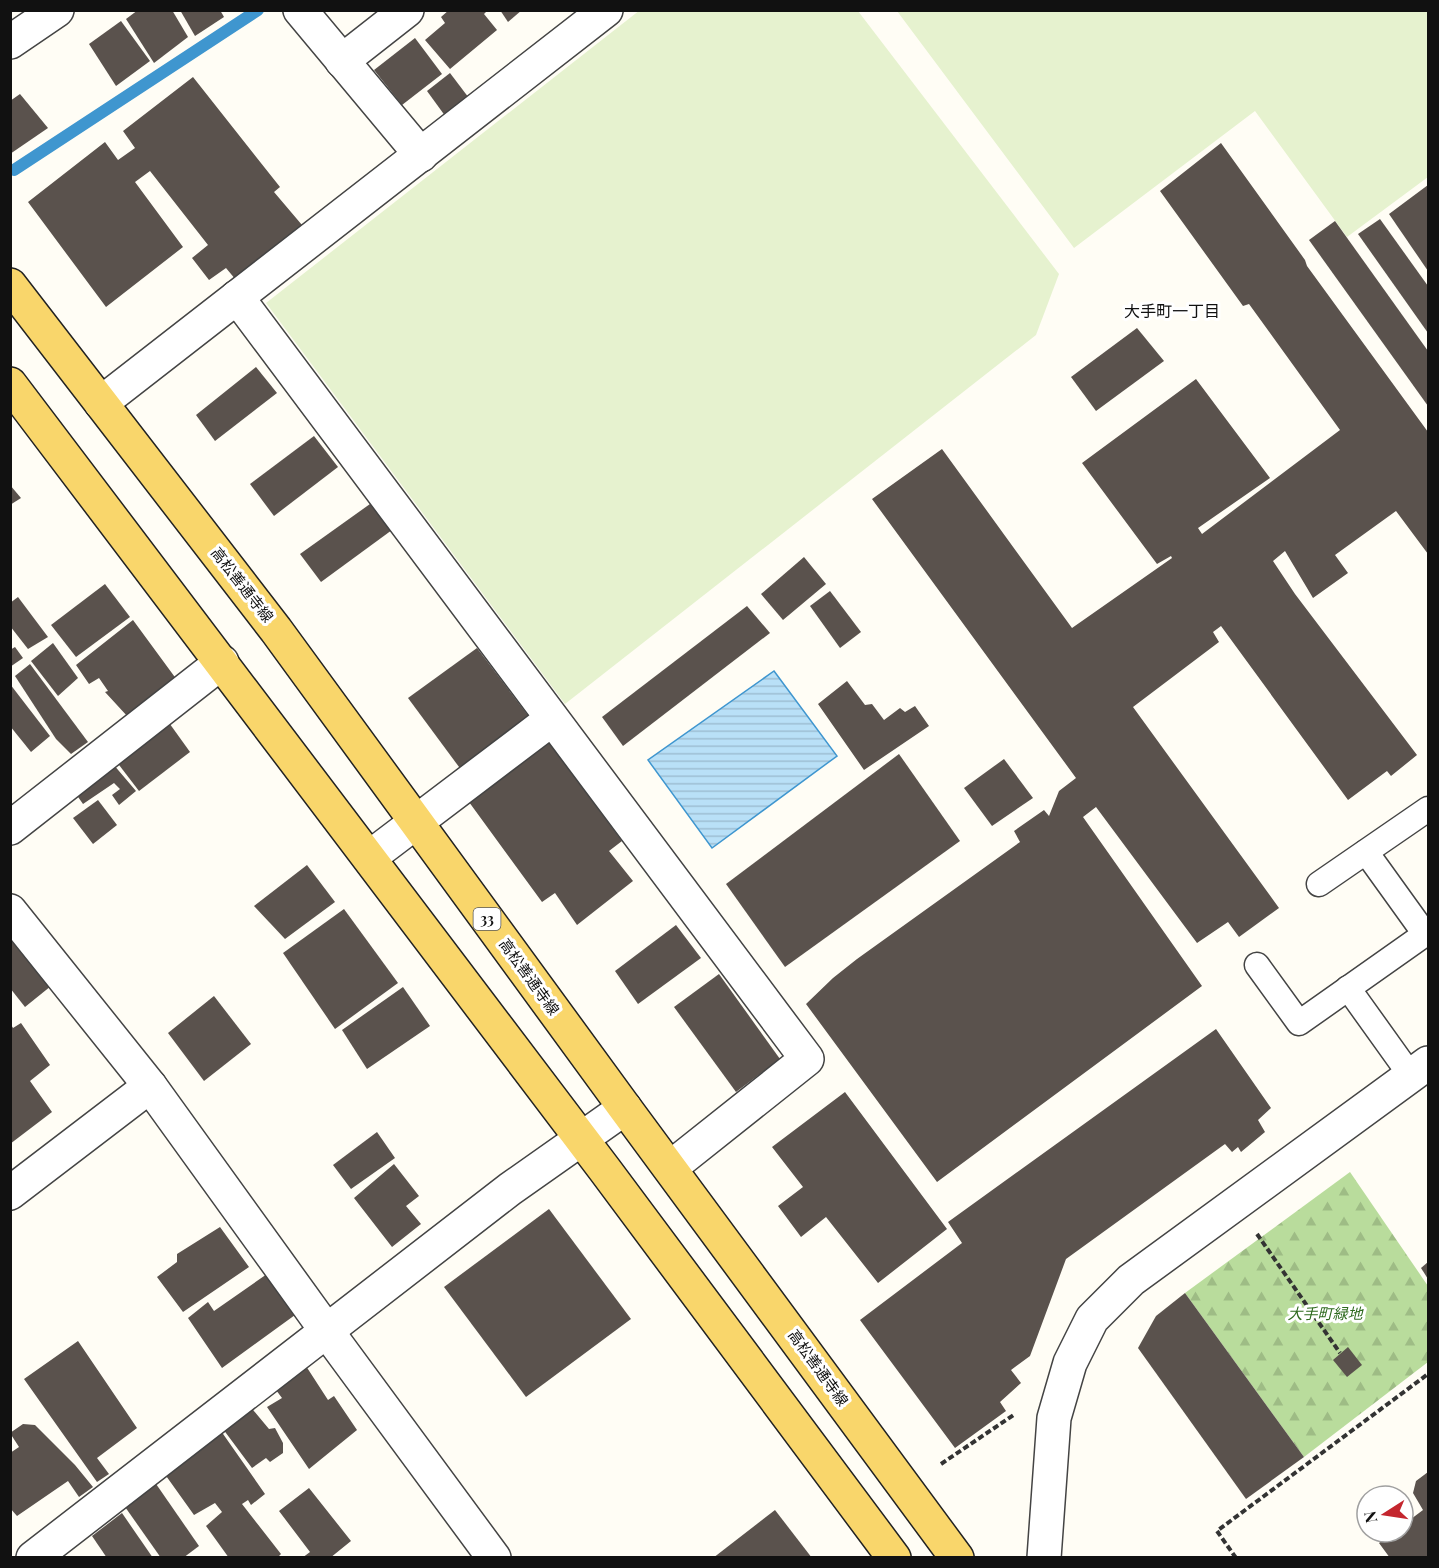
<svg xmlns="http://www.w3.org/2000/svg" width="1439" height="1568" viewBox="0 0 1439 1568" font-family="'Playfair Display','Noto Sans JP',serif">
	<style>
		.forest { fill: url(#forest-firs) }
		.pitch { fill: #e6f2cf }
		.water { fill: url(#water-rules); stroke: #3f96cf; stroke-width: 1.5 }
		.lines { fill: none; stroke-linecap: round; stroke-linejoin: round }
		.stream { stroke: #3f96cf; stroke-width: 12 }
		.building { fill: #5a524d }
		.service-casing { stroke: #444; stroke-width: 27 }
		.minor-casing { stroke: #444; stroke-width: 36 }
		.tertiary-casing { stroke: #444; stroke-width: 36 }
		.primary-casing { stroke: #222; stroke-width: 36 }
		.path { stroke: #333; stroke-width: 4; stroke-dasharray: 6 3; stroke-linecap: butt }
		.service { stroke: #fff; stroke-width: 24 }
		.minor { stroke: #fff; stroke-width: 33 }
		.tertiary { stroke: #fff; stroke-width: 33 }
		.primary { stroke: #f9d66b; stroke-width: 33 }
		.labels { text-anchor: middle; stroke-width: 6; stroke-linejoin: round; paint-order: stroke }
		.shield { fill: #fff; stroke: #585858; stroke-width: 1.5 }
		.shield-label { font-size: 14px; font-weight: bold; fill: #111 }
		.street-label { font-size: 15px; fill: #111; stroke: #fff }
		.park-label { font-size: 15px; font-style: italic; fill: #2f6b1f; stroke: #fff }
		.neighbourhood-label { font-size: 16px; fill: #111; stroke: #fff }
	</style>
	<defs>
		<pattern id="forest-firs" width="22" height="20" patternUnits="userSpaceOnUse" patternTransform="scale(1.5)"><rect width="22" height="20" fill="#b9dc9c"/><path d="M5 1l3.5 6h-7zM16 11l3.5 6h-7z" fill="#9ebc85"/></pattern>
		<pattern id="water-rules" width="6" height="5" patternUnits="userSpaceOnUse" patternTransform="scale(1.5)"><rect width="6" height="5" fill="#b9e0f7"/><path d="M0 2.5h6" fill="none" stroke="#9ebfd3"/></pattern>
	</defs>
	<rect width="100%" height="100%" fill="#fffdf5"/>
	<path class="forest" d="M1350,1172L1428,1286V1362L1304,1457L1185,1293Z"/>
	<g class="pitch">
		<path d="M640,10L858,11L1059,274L1036,335L565,704L266,303Z"/>
		<path d="M897,11H1428V177L1347,237L1255,111L1074,248Z"/>
	</g>
	<path class="water" d="M774,671L837,756L712,848L648,760Z"/>
	<g class="lines">
		<path class="stream" d="M14,170L258,10"/>
	</g>
	<g class="building">
		<path d="M138,10H172L188,37L154,63L126,19Z"/>
		<path d="M180,10H220L224,17L195,36Z"/>
		<path d="M449,10H488L484,14L497,30L450,69L425,40L445,23L441,17Z"/>
		<path d="M500,10H522L508,22Z"/>
		<path d="M121,21L150,61L116,86L89,44Z"/>
		<path d="M415,38L442,74L402,105L374,70Z"/>
		<path d="M450,73L475,106L451,124L427,91Z"/>
		<path d="M193,77L280,187L274,192L302,225L236,280L226,268L209,280L192,258L208,245L150,171L135,182L183,247L106,307L28,202L105,142L118,160L135,148L123,131Z"/>
		<path d="M20,94L48,128L10,154V101Z"/>
		<path d="M1221,143L1305,260L1307,266L1428,432V554L1396,511L1335,555L1348,573L1313,598L1285,551L1273,561L1295,594L1417,755L1391,776L1387,771L1348,800L1221,626L1213,632L1219,642L1133,707L1279,908L1239,937L1228,922L1197,943L1096,807L1083,817L1202,986L937,1182L806,1004L833,978L857,959L1020,842L1014,831L1044,810L1049,816L1059,791L1076,778L872,499L942,449L1072,628L1172,558L1171,556L1157,564L1082,463L1196,379L1270,478L1198,528L1202,534L1340,430L1249,304L1243,306L1160,191Z"/>
		<path d="M1428,185V271L1389,214Z"/>
		<path d="M1380,219L1428,286V333L1358,234Z"/>
		<path d="M1335,221L1428,351V406L1309,240Z"/>
		<path d="M1137,328L1164,361L1096,411L1071,377Z"/>
		<path d="M256,367L277,393L215,441L196,415Z"/>
		<path d="M314,436L338,467L274,516L250,484Z"/>
		<path d="M10,485L21,498L10,505Z"/>
		<path d="M370,504L392,530L321,582L300,554Z"/>
		<path d="M804,557L826,584L783,620L761,594Z"/>
		<path d="M105,584L130,617L76,657L51,625Z"/>
		<path d="M830,591L861,632L840,648L810,606Z"/>
		<path d="M18,597L48,637L28,649L10,626V603Z"/>
		<path d="M747,606L770,633L623,746L602,717Z"/>
		<path d="M133,620L177,680L128,717L105,692L108,691L99,678L89,684L76,665Z"/>
		<path d="M53,643L78,678L58,696L31,661Z"/>
		<path d="M15,647L23,658L10,667V650Z"/>
		<path d="M477,648L530,718L462,771L408,698Z"/>
		<path d="M30,664L88,742L71,754L56,739L15,676Z"/>
		<path d="M847,681L865,705L872,704L884,720L900,708L905,712L915,706L929,726L864,770L818,704Z"/>
		<path d="M10,684L50,736L31,752L10,726Z"/>
		<path d="M167,720L190,752L139,791L116,761Z"/>
		<path d="M548,741L622,841L609,851L633,881L577,925L555,893L542,902L469,802Z"/>
		<path d="M899,754L960,841L785,967L726,884Z"/>
		<path d="M1004,759L1033,798L992,826L964,788Z"/>
		<path d="M113,764L136,791L119,805L112,795L120,789L114,783L83,804L76,794Z"/>
		<path d="M98,800L117,825L93,844L73,818Z"/>
		<path d="M307,865L335,902L285,939L254,906Z"/>
		<path d="M344,909L398,983L335,1029L283,953Z"/>
		<path d="M676,925L701,958L638,1004L615,971Z"/>
		<path d="M10,934L51,986L25,1007L10,988Z"/>
		<path d="M719,974L780,1059L736,1092L674,1007Z"/>
		<path d="M403,987L430,1026L367,1069L342,1030Z"/>
		<path d="M214,996L251,1044L204,1081L168,1033Z"/>
		<path d="M10,1023L13,1028L21,1023L50,1065L30,1081L52,1112L10,1144Z"/>
		<path d="M1216,1029L1271,1108L1258,1120L1265,1132L1241,1152L1238,1147L1232,1152L1225,1144L1066,1259L1030,1356L1011,1370L1021,1383L1000,1402L1006,1411L955,1448L860,1320L962,1243L948,1222Z"/>
		<path d="M845,1092L947,1229L878,1283L826,1217L801,1237L778,1206L803,1187L772,1147Z"/>
		<path d="M377,1132L395,1158L351,1189L333,1165Z"/>
		<path d="M394,1164L419,1196L406,1206L421,1224L392,1247L354,1198Z"/>
		<path d="M549,1209L631,1319L526,1397L444,1287Z"/>
		<path d="M220,1227L249,1267L183,1312L157,1277L177,1262V1254Z"/>
		<path d="M1428,1262V1279L1421,1268Z"/>
		<path d="M267,1274L295,1315L222,1368L188,1318L208,1302L214,1311Z"/>
		<path d="M1185,1293L1304,1457L1246,1499L1138,1348L1156,1316Z"/>
		<path d="M78,1341L137,1428L97,1458L109,1474L97,1482L24,1379Z"/>
		<path d="M1348,1347L1362,1365L1347,1377L1333,1360Z"/>
		<path d="M304,1363L328,1400L334,1396L357,1430L309,1469L267,1407L282,1398L273,1386Z"/>
		<path d="M249,1405L269,1429L275,1428L283,1443V1453L270,1462L266,1458L252,1468L223,1429Z"/>
		<path d="M23,1424L35,1425L75,1465L93,1487L79,1497L68,1481L17,1516L10,1508V1453L19,1447L10,1433Z"/>
		<path d="M221,1431L265,1494L251,1505L248,1500L242,1504L281,1554L277,1558H229L206,1526L222,1512L215,1503L194,1515L164,1473Z"/>
		<path d="M1428,1472V1558H1390L1379,1543L1393,1532H1403V1525L1423,1510L1413,1493L1416,1481Z"/>
		<path d="M154,1481L199,1546L183,1558H161L123,1504Z"/>
		<path d="M309,1488L351,1541L330,1558H302L310,1552L279,1511Z"/>
		<path d="M775,1510L812,1558H713Z"/>
		<path d="M122,1513L153,1558H107L92,1536Z"/>
	</g>
	<g class="lines">
		<defs>
			<g id="service">
				<path d="M1366,852L1425,934"/>
				<path d="M1319,884L1428,809"/>
				<path d="M1257,965L1299,1023L1428,932"/>
				<path d="M1348,988L1411,1076"/>
			</g>
			<g id="minor">
				<path d="M300,10L421,155"/>
				<path d="M342,61L407,10"/>
				<path d="M237,297L807,1059L670,1168"/>
				<path d="M101,403L606,10"/>
				<path d="M10,828L222,662"/>
				<path d="M370,857L552,719"/>
				<path d="M10,911L150,1086L326,1330L494,1558"/>
				<path d="M10,1193L150,1086"/>
				<path d="M33,1558L510,1189L625,1108"/>
			</g>
			<g id="tertiary">
				<path d="M10,42L57,10"/>
				<path d="M1044,1558L1054,1418L1070,1363L1092,1319L1131,1280L1428,1063"/>
			</g>
			<g id="primary">
				<path d="M10,285L276,630L625,1108L957,1558"/>
				<path d="M10,384L605,1170L894,1558"/>
			</g>
		</defs>
		<use href="#service" class="service-casing"/>
		<use href="#minor" class="minor-casing"/>
		<use href="#tertiary" class="tertiary-casing"/>
		<use href="#primary" class="primary-casing"/>
		<g class="path">
			<path d="M1257,1234L1340,1353"/>
			<path d="M941,1464L1015,1414"/>
			<path d="M1236,1558L1217,1531L1428,1374"/>
		</g>
		<use href="#service" class="service"/>
		<use href="#minor" class="minor"/>
		<use href="#tertiary" class="tertiary"/>
		<use href="#primary" class="primary"/>
	</g>
	<g class="labels">
		<rect class="shield" x="473.5" y="908" width="27" height="22" rx="4.5"/>
		<g class="shield-label">
			<text x="487" y="924">33</text>
		</g>
		<g class="street-label">
			<text transform="translate(242 585) rotate(52)" y="5">高松善通寺線</text>
			<text transform="translate(529 977) rotate(54)" y="5">高松善通寺線</text>
			<text transform="translate(818 1368) rotate(54)" y="5">高松善通寺線</text>
		</g>
		<g class="park-label">
			<text x="1325" y="1319">大手町緑地</text>
		</g>
		<g class="neighbourhood-label">
			<text x="1172" y="317">大手町一丁目</text>
		</g>
	</g>
	<rect width="1439" height="1568" fill="none" stroke="#111111" stroke-width="24"/>
	<g transform="translate(1385 1514) rotate(258)"><circle r="28" fill="#ffffff" stroke="#a0a0a0" stroke-width="1.5"/>
	<path d="M0-4.5L10 22L0 15L-10 22Z" fill="#c4262e"/>
	<text y="-9" font-size="16" font-weight="bold" text-anchor="middle" fill="#111111">N</text>
	</g>
</svg>
